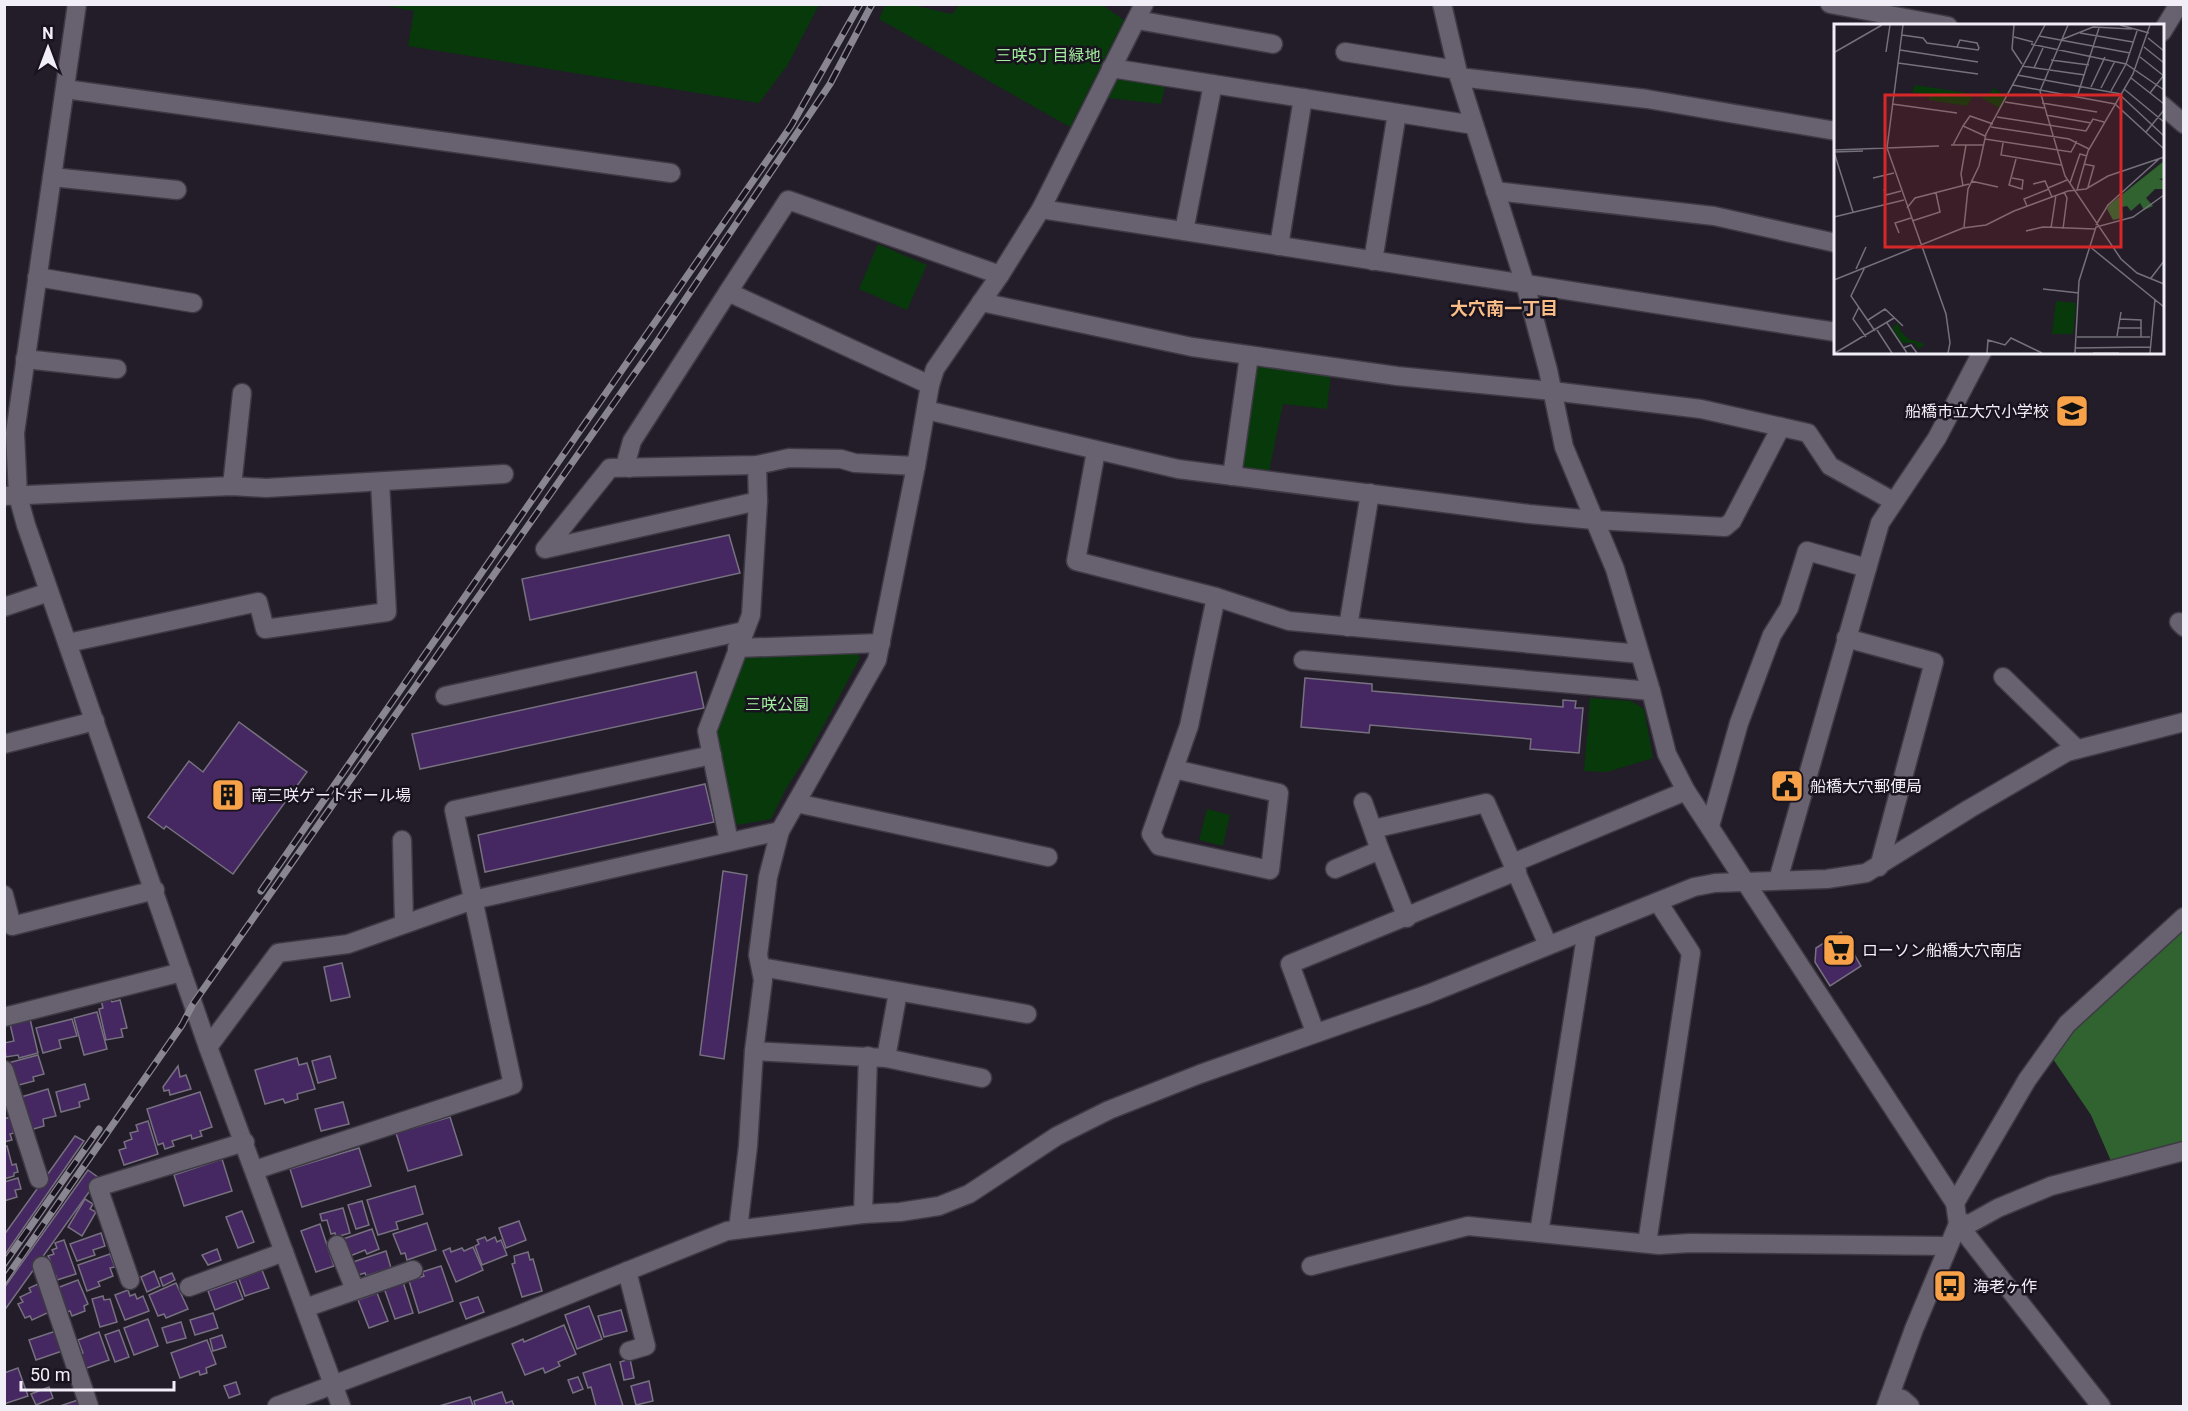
<svg xmlns="http://www.w3.org/2000/svg" width="2188" height="1411" viewBox="0 0 2188 1411" font-family="Roboto,'Noto Sans JP',sans-serif">
	<style>
		.green { fill: #08390a }
		.forest { fill: #30632f }
		.building { fill: #452861; stroke: #76707f; stroke-width: 1.5 }
		.lines { fill: none; stroke-linecap: round; stroke-linejoin: round }
		.minor-casing { stroke: #3e3a44; stroke-width: 21 }
		.minor { stroke: #686170; stroke-width: 18 }
		.rail-casing { stroke: #8a8691; stroke-width: 7 }
		.rail { stroke: #19131f; stroke-width: 4.5; stroke-dasharray: 14; stroke-linecap: butt }
		.labels { text-anchor: middle; stroke-width: 5; stroke-linejoin: round; paint-order: stroke }
		.park-label { font-size: 16px; fill: #a4eea0; stroke: #19131f }
		.poi-label { font-size: 16px; fill: #f1eef7; stroke: #19131f; text-anchor: start }
		.neighbourhood-label { font-size: 18px; font-weight: bold; fill: #fabd85; stroke: #19131f }
		.inset-road { fill: none; stroke: #75717b; stroke-width: 1.5 }
		.view { fill: #d62828; fill-opacity: 0.15; stroke: #d62828; stroke-width: 3 }
		.inset-edge { fill: none; stroke: #f1eef7; stroke-width: 3 }
	</style>
	<rect width="100%" height="100%" fill="#221d29"/>
	<g class="green">
		<path d="M1101,4L1124,20L1070,127L879,19L885,5H912L952,14L959,5Z"/>
		<path d="M382,5L819,4V5L787,66L759,103L408,46L414,11Z"/>
		<path d="M1126,77L1166,81L1161,104L1108,98L1114,80Z"/>
		<path d="M878,244L927,265L907,310L859,289Z"/>
		<path d="M1260,365L1331,374L1327,409L1283,404L1269,471L1247,468L1240,461L1252,370Z"/>
		<path d="M856,652L860,658L808,755L787,787L771,819L738,825L733,819L714,736L741,655Z"/>
		<path d="M1590,698L1631,701L1644,709L1653,758L1607,772L1584,771Z"/>
		<path d="M1207,809L1230,815L1223,846L1199,840Z"/>
	</g>
	<path class="forest" d="M2183,929V1142L2111,1161L2091,1115L2053,1059L2079,1025Z"/>
	<g class="building">
		<path d="M729,535L740,573L530,620L522,579Z"/>
		<path d="M696,672L704,708L420,769L412,734Z"/>
		<path d="M1305,678L1372,684V691L1563,707V700L1576,701L1575,708H1583L1579,753L1530,749L1531,739L1370,725L1369,733L1301,727Z"/>
		<path d="M239,722L307,772L233,874L166,826L164,829L148,817L189,761L203,772Z"/>
		<path d="M705,784L714,822L485,872L478,835Z"/>
		<path d="M723,871L747,875L724,1059L700,1055Z"/>
		<path d="M1841,932L1861,966L1830,986L1815,962L1816,948Z"/>
		<path d="M342,963L350,997L331,1001L324,967Z"/>
		<path d="M110,998L112,1002L120,1000L127,1028L121,1029L123,1037L106,1040L99,1009L103,1008L101,1000Z"/>
		<path d="M97,1012L107,1049L84,1055L74,1018Z"/>
		<path d="M30,1019L38,1053L19,1058L18,1055L6,1057L4,1043L14,1041L10,1024Z"/>
		<path d="M72,1019L77,1036L59,1040L61,1048L43,1053L36,1028Z"/>
		<path d="M38,1055L44,1074L33,1077L34,1081L15,1086L8,1063Z"/>
		<path d="M330,1056L336,1078L318,1083L312,1061Z"/>
		<path d="M297,1058L299,1065L307,1063L315,1089L297,1094L298,1099L285,1103L283,1099L265,1104L255,1070Z"/>
		<path d="M178,1066L180,1077L186,1075L191,1089L170,1095L169,1090L164,1091L163,1087Z"/>
		<path d="M85,1084L89,1099L79,1102L80,1107L61,1112L56,1092Z"/>
		<path d="M48,1089L56,1116L43,1119L44,1126L30,1130L21,1097Z"/>
		<path d="M200,1092L212,1127L200,1131L202,1136L192,1139L191,1135L172,1141L174,1146L165,1149L163,1143L158,1145L147,1109Z"/>
		<path d="M343,1102L349,1124L321,1131L315,1109Z"/>
		<path d="M10,1117L14,1133L10,1134L12,1140L4,1142V1119Z"/>
		<path d="M450,1117L462,1155L408,1171L396,1133Z"/>
		<path d="M148,1121L158,1154L124,1165L119,1150L126,1148L124,1142L132,1139L130,1133L138,1131L136,1125Z"/>
		<path d="M75,1136L84,1141L4,1256V1235Z"/>
		<path d="M4,1146H7L12,1165L16,1164L18,1172L14,1173V1176L4,1179Z"/>
		<path d="M359,1148L371,1186L302,1207L290,1169Z"/>
		<path d="M222,1159L232,1191L184,1206L174,1175Z"/>
		<path d="M88,1170L99,1178L4,1311V1288Z"/>
		<path d="M18,1178L21,1189L15,1190L17,1197L4,1201V1182Z"/>
		<path d="M415,1186L423,1214L396,1222L398,1229L378,1235L367,1200Z"/>
		<path d="M85,1199L93,1204L90,1209L96,1212L82,1236L68,1227Z"/>
		<path d="M362,1201L369,1225L356,1229L348,1205Z"/>
		<path d="M343,1208L350,1233L336,1237L335,1233L331,1234L327,1220L322,1221L320,1214Z"/>
		<path d="M242,1211L254,1242L238,1248L226,1217Z"/>
		<path d="M519,1221L526,1240L506,1248L499,1228Z"/>
		<path d="M427,1223L436,1250L407,1260L405,1253L401,1254L393,1234Z"/>
		<path d="M320,1224L334,1266L316,1272L301,1231Z"/>
		<path d="M372,1229L379,1249L367,1254L365,1250L350,1256L343,1239Z"/>
		<path d="M101,1233L105,1246L93,1250L95,1255L77,1261L70,1244Z"/>
		<path d="M485,1237L487,1241L495,1237L497,1242L501,1240L507,1255L482,1265L475,1246L479,1244L477,1240Z"/>
		<path d="M64,1240L76,1274L57,1280L56,1276L51,1278L46,1262L50,1260L48,1256L54,1254L52,1250L57,1248L55,1243Z"/>
		<path d="M473,1247L483,1270L456,1282L443,1251L450,1248L451,1252L462,1248L464,1251Z"/>
		<path d="M217,1249L221,1260L208,1265L202,1255Z"/>
		<path d="M386,1251L391,1268L366,1276L365,1273L358,1275L353,1262Z"/>
		<path d="M528,1252L530,1260L533,1259L542,1291L522,1297L512,1264L515,1263L514,1256Z"/>
		<path d="M110,1254L115,1267L110,1268L113,1276L98,1282L100,1286L87,1291L78,1265Z"/>
		<path d="M441,1266L453,1301L419,1313L409,1281L424,1276L422,1272Z"/>
		<path d="M262,1270L269,1288L245,1296L239,1279Z"/>
		<path d="M154,1271L160,1286L147,1292L141,1277Z"/>
		<path d="M172,1273L175,1280L163,1286L160,1278Z"/>
		<path d="M78,1280L88,1304L84,1306L85,1311L72,1316L70,1311L67,1312L57,1288Z"/>
		<path d="M236,1281L243,1299L215,1310L208,1291Z"/>
		<path d="M403,1282L413,1313L395,1319L384,1288Z"/>
		<path d="M176,1283L188,1309L166,1318L164,1314L158,1316L149,1295Z"/>
		<path d="M38,1284L40,1289L46,1287L56,1309L32,1320L30,1316L25,1318L18,1304L23,1302L20,1297L31,1292L29,1288Z"/>
		<path d="M128,1290L130,1296L135,1294L137,1299L143,1296L149,1311L125,1320L115,1295Z"/>
		<path d="M377,1293L388,1321L369,1328L358,1300Z"/>
		<path d="M103,1296L104,1300L110,1299L117,1322L100,1327L92,1299Z"/>
		<path d="M478,1297L484,1312L466,1319L460,1303Z"/>
		<path d="M589,1306L602,1339L577,1349L565,1315Z"/>
		<path d="M621,1310L627,1331L604,1337L598,1316Z"/>
		<path d="M213,1313L218,1328L195,1335L190,1320Z"/>
		<path d="M148,1319L158,1346L134,1355L124,1328Z"/>
		<path d="M181,1322L186,1338L167,1343L162,1328Z"/>
		<path d="M564,1325L576,1354L558,1362L560,1366L545,1373L543,1368L525,1375L512,1344L523,1339L524,1342Z"/>
		<path d="M62,1329L68,1349L36,1360L29,1340Z"/>
		<path d="M119,1330L129,1357L115,1362L105,1335Z"/>
		<path d="M99,1332L109,1360L84,1369L79,1354L83,1353L78,1340Z"/>
		<path d="M222,1335L226,1347L213,1351L210,1339Z"/>
		<path d="M207,1340L216,1364L206,1368L207,1373L200,1375L199,1371L180,1378L171,1353Z"/>
		<path d="M630,1359L634,1378L624,1380L620,1362Z"/>
		<path d="M610,1364L623,1406H596L591,1387L588,1388L583,1373Z"/>
		<path d="M18,1368L28,1396L4,1404V1373Z"/>
		<path d="M578,1377L583,1389L573,1393L568,1380Z"/>
		<path d="M649,1381L653,1401L636,1405L631,1386Z"/>
		<path d="M236,1382L240,1394L229,1398L224,1386Z"/>
		<path d="M49,1387L53,1398L36,1405L31,1394Z"/>
		<path d="M502,1392L506,1403L512,1401L514,1406H475L474,1401Z"/>
		<path d="M470,1397L473,1406H439Z"/>
		<path d="M78,1400L80,1406H60Z"/>
	</g>
	<g class="lines">
		<defs>
			<g id="minor">
				<path d="M77,4L15,433L18,496L26,525L208,1047L341,1406"/>
				<path d="M1442,4L1459,77L1525,284L1548,370L1564,447L1615,569L1651,691L1667,754L1686,791L1955,1203L1958,1224L2101,1406"/>
				<path d="M1830,4L1948,26"/>
				<path d="M1137,20L1273,44"/>
				<path d="M2162,32L2179,4"/>
				<path d="M1345,52L1457,70"/>
				<path d="M1111,68L1474,125"/>
				<path d="M1459,77L1647,99L1836,131"/>
				<path d="M65,89L671,173"/>
				<path d="M2162,105L2184,124"/>
				<path d="M52,177L177,190"/>
				<path d="M1495,191L1714,216L1836,243"/>
				<path d="M1041,209L1836,332"/>
				<path d="M1184,231L1213,84"/>
				<path d="M1279,246L1303,98"/>
				<path d="M1373,261L1397,113"/>
				<path d="M37,277L193,303"/>
				<path d="M981,302L1192,347L1397,376L1552,391L1701,409L1808,433L1830,466L1893,501"/>
				<path d="M25,359L117,369"/>
				<path d="M930,385L728,292L788,200L1000,275"/>
				<path d="M926,410L1178,469L1529,514L1594,520L1725,527L1732,521L1781,427"/>
				<path d="M1096,451L1076,561L1216,597L1289,621L1640,654"/>
				<path d="M629,468L627,459L632,441L728,292"/>
				<path d="M1232,476L1249,356"/>
				<path d="M232,486L242,393"/>
				<path d="M4,496L232,486L266,488L504,474"/>
				<path d="M758,501L545,549L610,468L757,465L789,458L841,459L855,463L916,466"/>
				<path d="M4,607L49,592"/>
				<path d="M2179,622L2184,627"/>
				<path d="M1348,627L1370,493"/>
				<path d="M1846,638L1934,662L1879,867"/>
				<path d="M68,643L258,602L265,629L387,612L380,482"/>
				<path d="M737,648L881,643"/>
				<path d="M1303,660L1651,691"/>
				<path d="M2003,677L2077,749"/>
				<path d="M445,696L744,631"/>
				<path d="M4,744L95,721"/>
				<path d="M1174,769L1279,793L1270,870L1159,846L1151,834L1189,726L1216,597"/>
				<path d="M1363,802L1380,850L1407,918"/>
				<path d="M796,803L1048,857"/>
				<path d="M1710,826L1739,723L1772,635L1789,608L1807,551L1867,568"/>
				<path d="M1373,829L1486,803L1548,945"/>
				<path d="M402,840L404,923"/>
				<path d="M729,842L707,731L751,615L758,501L757,465"/>
				<path d="M1513,863L1686,791"/>
				<path d="M1335,869L1380,850"/>
				<path d="M1778,880L1880,523L1937,438L1982,352"/>
				<path d="M4,895L12,926L155,890"/>
				<path d="M761,967L1027,1014"/>
				<path d="M4,1017L182,972"/>
				<path d="M1315,1032L1290,964L1517,871"/>
				<path d="M208,1047L278,953L348,944L473,900L780,831"/>
				<path d="M754,1051L886,1058L982,1078"/>
				<path d="M886,1058L898,992"/>
				<path d="M4,1070L39,1179"/>
				<path d="M255,1170L513,1085L454,810L712,755"/>
				<path d="M1955,1203L2027,1080L2067,1024L2184,917"/>
				<path d="M863,1214L868,1056"/>
				<path d="M738,1229L748,1146L754,1051L763,980L758,955L768,877L780,831L877,660L916,466L930,385L935,369L1000,275L1041,209L1144,4"/>
				<path d="M1539,1233L1587,930"/>
				<path d="M1647,1243L1691,953L1658,902"/>
				<path d="M337,1245L355,1290"/>
				<path d="M42,1266L89,1406"/>
				<path d="M1311,1266L1468,1226L1659,1245L1690,1243L1947,1246"/>
				<path d="M627,1271L646,1346L629,1351"/>
				<path d="M130,1280L98,1187L245,1142"/>
				<path d="M189,1287L284,1252"/>
				<path d="M305,1308L413,1270"/>
				<path d="M1890,1395L1902,1399L1910,1406"/>
				<path d="M277,1406L513,1317L727,1231L863,1214L900,1212L939,1206L969,1194L1057,1136L1109,1110L1200,1074L1428,994L1694,887L1715,883L1827,879L1866,873L1969,809L2067,752L2184,722"/>
				<path d="M1886,1406L1914,1329L1958,1224L1971,1223L1998,1208L2051,1186L2184,1151"/>
			</g>
		</defs>
		<use href="#minor" class="minor-casing"/>
		<use href="#minor" class="minor"/>
		<defs>
			<g id="rail">
				<path d="M261,891L791,126L860,4"/>
				<path d="M4,1264L99,1129"/>
				<path d="M4,1281L182,1025L193,1004L654,346L830,84L872,4"/>
			</g>
		</defs>
		<use href="#rail" class="rail-casing"/>
		<use href="#rail" class="rail"/>
	</g>
	<defs>
		<symbol id="school-square" viewBox="-11 -11 22 22"><rect x="-9" y="-9" width="18" height="18" rx="4" fill="#f7a149" stroke="#19131f"/><path d="M0-5L7-2L0 1L-7-2ZM-4 1L0 2.5L4 1V4Q0 6-4 4Z" fill="#111"/></symbol>
		<symbol id="civic-square" viewBox="-11 -11 22 22"><rect x="-9" y="-9" width="18" height="18" rx="4" fill="#f7a149" stroke="#19131f"/><path d="M-.6-6.5H3V-4.5H.6V-3L4-1V1h2V6H-6V1h2V-1L-.6-3ZM-1.2 2.5V6h2.4V2.5Z" fill="#111"/></symbol>
		<symbol id="building-square" viewBox="-11 -11 22 22"><rect x="-9" y="-9" width="18" height="18" rx="4" fill="#f7a149" stroke="#19131f"/><path d="M-4-6H4V6H1V3H-1V6H-4ZM-2.5-4.3h1.7v1.8h-1.7ZM.8-4.3h1.7v1.8H.8ZM-2.5-1h1.7V.8h-1.7ZM.8-1h1.7V.8H.8Z" fill="#111"/></symbol>
		<symbol id="supermarket-square" viewBox="-11 -11 22 22"><rect x="-9" y="-9" width="18" height="18" rx="4" fill="#f7a149" stroke="#19131f"/><path d="M-6-5.5h2.5l.6 2H6L4.5 2H-2.5L-4.4-4H-6ZM-1.5 3.2a1.3 1.3 0 1 0 .1 0ZM3 3.2a1.3 1.3 0 1 0 .1 0Z" fill="#111"/></symbol>
		<symbol id="bus-square" viewBox="-11 -11 22 22"><rect x="-9" y="-9" width="18" height="18" rx="4" fill="#f7a149" stroke="#19131f"/><path d="M-5-6H5V4H4V6H2V4H-2V6H-4V4H-5ZM-3.5-4V0h7V-4ZM-3.5 1.2v1.5H-2V1.2ZM2 1.2v1.5H3.5V1.2Z" fill="#111"/></symbol>
	</defs>
	<g fill-rule="evenodd">
		<use href="#school-square" x="2053" y="392" width="38" height="38"/>
		<use href="#civic-square" x="1768" y="767" width="38" height="38"/>
		<use href="#building-square" x="209" y="776" width="38" height="38"/>
		<use href="#supermarket-square" x="1820" y="931" width="38" height="38"/>
		<use href="#bus-square" x="1931" y="1267" width="38" height="38"/>
	</g>
	<g class="labels">
		<g class="park-label">
			<text x="1048" y="61">三咲5丁目緑地</text>
			<text x="777" y="710">三咲公園</text>
		</g>
		<g class="poi-label">
			<text x="2049" y="417" text-anchor="end">船橋市立大穴小学校</text>
			<text x="1810" y="792">船橋大穴郵便局</text>
			<text x="251" y="801">南三咲ゲートボール場</text>
			<text x="1862" y="956">ローソン船橋大穴南店</text>
			<text x="1973" y="1292">海老ヶ作</text>
		</g>
		<g class="neighbourhood-label">
			<text x="1504" y="315">大穴南一丁目</text>
		</g>
	</g>
	<g transform="translate(1834 24)">
		<rect width="330" height="330" fill="#221d29"/>
		<path d="M81,61L140,70L133,82L95,76V72L78,68ZM160,64L172,73L166,84L146,73L154,72ZM222,277L242,279L239,310H218ZM64,299L67,308L75,315L91,320L85,325L80,319H68L58,304Z" fill="#08390a"/>
		<path d="M330,137V154L325,155L330,157V165H321L312,174L319,182L310,186L306,179L297,187L293,182L288,183L289,194L279,196L273,185L275,181Z" fill="#30632f"/>
		<path class="inset-road" d="M69,1L53,124L112,290L116,319L114,329M180,1L178,25L188,40M234,1L206,67L231,152L287,235L303,249L330,260M286,1L315,9M246,9L299,18M68,11L89,14L93,19L144,26L145,24L143,19L126,16L123,23M205,12L296,29M180,13L199,18M314,14L330,27M229,15L259,3L298,5M197,20L292,40L330,66M310,23L330,39M66,26L144,38M1,28L48,1M52,28L56,1M306,33L330,52M217,36L255,41M64,39L144,50M188,42L251,51M200,44L209,24M183,51L287,70M297,54L330,80M179,61L281,80L330,125M257,63L271,33M267,64L281,37M290,65L330,98M277,67L292,40L303,7M316,69L330,51M244,70L265,4M286,71L330,112M171,78L210,84M208,79L263,88M58,80L123,89M212,91L257,99M163,93L252,107L259,95L270,98M157,103L235,115L255,125M312,108L330,86M151,112L129,102L136,92L159,100M151,115L237,128L243,117M169,119L167,131L227,141M117,121H150M119,121L129,102M0,126L105,122M0,128L19,188M0,128L29,127M250,140L260,142L254,163M39,154L60,149M178,154L189,156L188,165L175,161L182,135M137,157L164,163M236,159L246,130L253,132M199,160L211,157L218,173M129,162L127,150L132,121M214,164L233,156M50,165L52,171L67,167M243,166L254,127L299,50L316,1M193,182L190,175L215,165M73,184L81,174L135,160M0,193L70,176M78,197L106,188L102,169M262,201L274,181L325,135M130,203L134,165L145,142L152,110L211,1M217,204L222,171M229,205L233,174L230,168M192,207L209,203L261,205M65,209L61,199L77,194M255,222L330,283M31,243L17,272L41,307M22,245L32,223M317,254L330,237M0,256L129,204L152,201L180,187L234,167L252,165L274,152L330,133M209,265L245,269M25,283L19,295L32,313M286,295L307,296V313M34,296L51,285L69,302M53,299L73,329M285,304H307M43,306L58,329M283,312L287,288M243,313H316M69,324L77,321L83,329M241,324L316,323M1,329L60,294M153,329L154,316L171,321L177,314L208,329M241,329L245,257L262,203L299,193L330,171M259,329H285M316,329L321,275"/>
		<path class="view" d="M51,71H287V223H51Z"/>
		<rect width="330" height="330" class="inset-edge"/>
	</g>
	<rect width="2188" height="1411" fill="none" stroke="#f1eef7" stroke-width="12"/>
	<g transform="translate(48 48)" stroke="#19131f" stroke-width="4.5" paint-order="stroke">
	<path d="M0-4.5L10 22L0 15L-10 22Z" fill="#f1eef7"/>
	<text y="-9" font-size="16" font-weight="bold" text-anchor="middle" fill="#f1eef7">N</text>
	</g>
	<path d="M21 1381v9h153v-9" fill="none" stroke="#f1eef7" stroke-width="3"/>
	<text x="30" y="1381" font-size="18" fill="#f1eef7" stroke="#19131f" stroke-width="4.5" paint-order="stroke">50 m</text>
</svg>
